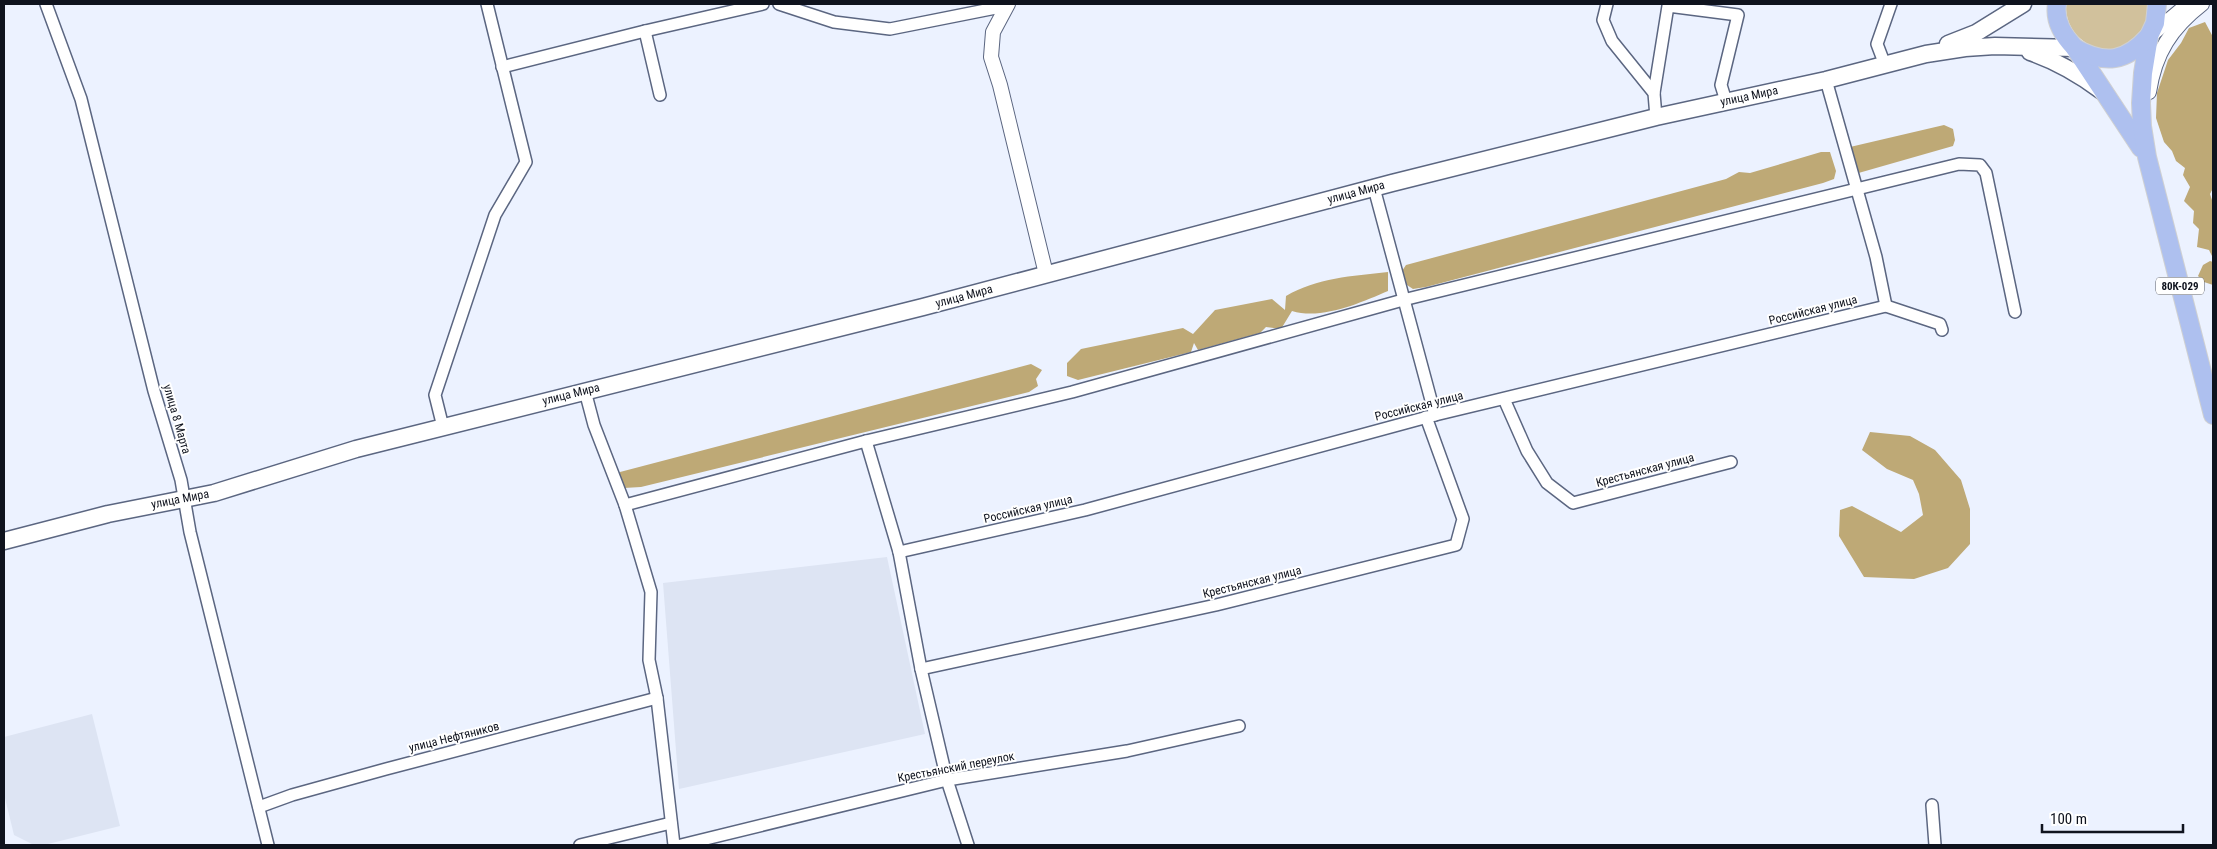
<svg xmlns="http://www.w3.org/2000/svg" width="2217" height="849" viewBox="0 0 2217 849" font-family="'Roboto Condensed',sans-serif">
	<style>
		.built { fill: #dde4f3 }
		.green { fill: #d1c19c }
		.forest { fill: #bea976 }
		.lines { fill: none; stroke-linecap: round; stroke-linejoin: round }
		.minor-casing { stroke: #5b6681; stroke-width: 14 }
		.tertiary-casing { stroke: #5b6681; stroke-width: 16 }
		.secondary-casing { stroke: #5b6681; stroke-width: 19 }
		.primary-casing { stroke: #cfd0d2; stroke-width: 20 }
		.minor { stroke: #fff; stroke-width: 11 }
		.tertiary { stroke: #fff; stroke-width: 14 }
		.secondary { stroke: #fff; stroke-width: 16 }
		.primary { stroke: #aec0ef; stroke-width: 18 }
		.labels { text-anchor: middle; stroke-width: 4; stroke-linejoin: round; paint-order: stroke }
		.shield { fill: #fff; stroke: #575a62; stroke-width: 1 }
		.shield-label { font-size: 11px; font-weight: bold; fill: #0f131e }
		.street-label { font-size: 12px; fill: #0f131e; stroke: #fff }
	</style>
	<rect width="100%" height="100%" fill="#ecf2ff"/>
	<g class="built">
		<path d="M887,557L925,734L679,789L663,583Z"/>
		<path d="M92,714L120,826L44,845H34L14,835L4,794V737Z"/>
	</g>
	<path class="green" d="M2066,4H2150C2149,11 2149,20 2146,27C2127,67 2064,51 2066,4Z"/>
	<g class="forest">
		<path d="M2205,22L2213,37V188L2210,194L2213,203V258L2209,250L2197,247L2199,229L2193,223L2194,211L2184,201L2190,187L2183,175L2185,168L2176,161L2172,151L2164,142L2156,118L2157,93L2168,60L2181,43L2189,28Z"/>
		<path d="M1944,125L1953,129L1955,140L1953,146L1855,174L1850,147Z"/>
		<path d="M1821,152H1830L1836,171L1834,179L1823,183L1426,287L1413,289L1404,283L1402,271L1406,265L1726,179L1739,172L1750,173Z"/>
		<path d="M2210,261L2213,262V285L2204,282L2198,276L2203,265Z"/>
		<path d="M1388,272V291C1360,303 1322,320 1292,311L1281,329L1266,327L1260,333L1198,350L1194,343L1191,352L1078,380L1067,376V363L1081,349L1183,328L1193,334L1215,310L1272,299L1285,310L1286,296C1317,278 1352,276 1388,272Z"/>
		<path d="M1031,364L1042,370L1036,379L1038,386L1029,392L641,487L624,488L618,479L620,472Z"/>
		<path d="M1870,432L1910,436L1935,450L1961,480L1970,509V544L1948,568L1914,579L1864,577L1839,536L1840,510L1852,506L1901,532L1923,515L1919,494L1913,480L1887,469L1862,450Z"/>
	</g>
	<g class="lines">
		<defs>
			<g id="minor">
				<path d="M46,4L81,99L154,391L181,480L190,532L268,845"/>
				<path d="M779,4L834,22L890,29L1006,6"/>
				<path d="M1607,4L1603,20L1612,41L1654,93L1656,117"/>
				<path d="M645,31L763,4"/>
				<path d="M1885,65L1877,44L1891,4"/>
				<path d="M502,67L645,31L660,95"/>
				<path d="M1826,80L1876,257L1886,306"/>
				<path d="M1654,93L1668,6L1738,15L1721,85L1726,101"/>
				<path d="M1374,188L1435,415"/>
				<path d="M585,391L594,425L625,505L651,592L649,660L657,698L674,845"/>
				<path d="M1504,399L1527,451L1547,483L1573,503L1731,462"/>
				<path d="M443,427L435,395L495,215L526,162L487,4"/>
				<path d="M866,441L899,552L921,669L947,780L968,845"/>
				<path d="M625,505L866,441L1072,392L1403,300L1959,164L1980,165L1986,173L2015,312"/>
				<path d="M899,552L1085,510L1435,415L1886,306L1940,324L1942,330"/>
				<path d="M921,669L1216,605L1456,545L1463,519L1426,417"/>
				<path d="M1932,805L1935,845"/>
				<path d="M259,807L292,795L386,769L657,698"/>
				<path d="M580,845L671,823"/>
				<path d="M681,845L947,780L1127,751L1239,726"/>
			</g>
			<g id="tertiary">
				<path d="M1008,4L993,32L991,57L1000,85L1046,274"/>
				<path d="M2150,36L2187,5"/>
				<path d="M2149,92C2155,53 2171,28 2202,4"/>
			</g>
			<g id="secondary">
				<path d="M1948,44L1976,33L2023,4"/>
				<path d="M2030,52C2057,61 2079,74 2102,91"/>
				<path d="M4,541L108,514L214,493L356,449L923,307L1392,183L1656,117L1826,80L1926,54L1965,48L1995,46L2075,48"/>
			</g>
			<g id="primary">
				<path d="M2057,4C2054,22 2064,36 2075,48L2141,148"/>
				<path d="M2157,4L2155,23L2149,36L2143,73L2141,103L2142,126L2147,157L2213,415"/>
				<path d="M2075,48C2105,65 2126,62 2149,36"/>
			</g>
		</defs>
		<use href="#minor" class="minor-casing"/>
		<use href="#tertiary" class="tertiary-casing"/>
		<use href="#secondary" class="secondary-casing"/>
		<use href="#primary" class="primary-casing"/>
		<use href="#minor" class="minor"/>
		<use href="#tertiary" class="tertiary"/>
		<use href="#secondary" class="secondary"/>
		<use href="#primary" class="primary"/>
	</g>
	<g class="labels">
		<rect class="shield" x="2156" y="277.5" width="48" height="17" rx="4"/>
		<g class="shield-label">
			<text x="2180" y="290">80К-029</text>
		</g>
		<g class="street-label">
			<text transform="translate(1749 96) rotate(-12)" y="4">улица Мира</text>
			<text transform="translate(1356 192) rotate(-15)" y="4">улица Мира</text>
			<text transform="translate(964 296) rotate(-15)" y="4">улица Мира</text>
			<text transform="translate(1813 310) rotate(-14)" y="4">Российская улица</text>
			<text transform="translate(571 394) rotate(-14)" y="4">улица Мира</text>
			<text transform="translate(1419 406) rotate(-14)" y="4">Российская улица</text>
			<text transform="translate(177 419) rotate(74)" y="4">улица 8 Марта</text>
			<text transform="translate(1645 470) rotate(-15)" y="4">Крестьянская улица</text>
			<text transform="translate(180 499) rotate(-11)" y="4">улица Мира</text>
			<text transform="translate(1028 509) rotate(-13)" y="4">Российская улица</text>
			<text transform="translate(1252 582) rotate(-14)" y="4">Крестьянская улица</text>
			<text transform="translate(454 737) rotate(-14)" y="4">улица Нефтяников</text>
			<text transform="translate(956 767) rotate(-11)" y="4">Крестьянский переулок</text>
		</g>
	</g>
	<rect width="2217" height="849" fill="none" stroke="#0f131e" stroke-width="10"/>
	<path d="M2042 824v8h141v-8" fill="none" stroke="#0f131e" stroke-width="2.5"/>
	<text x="2050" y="824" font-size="15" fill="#0f131e" stroke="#ffffff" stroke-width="4" paint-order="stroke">100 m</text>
</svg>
